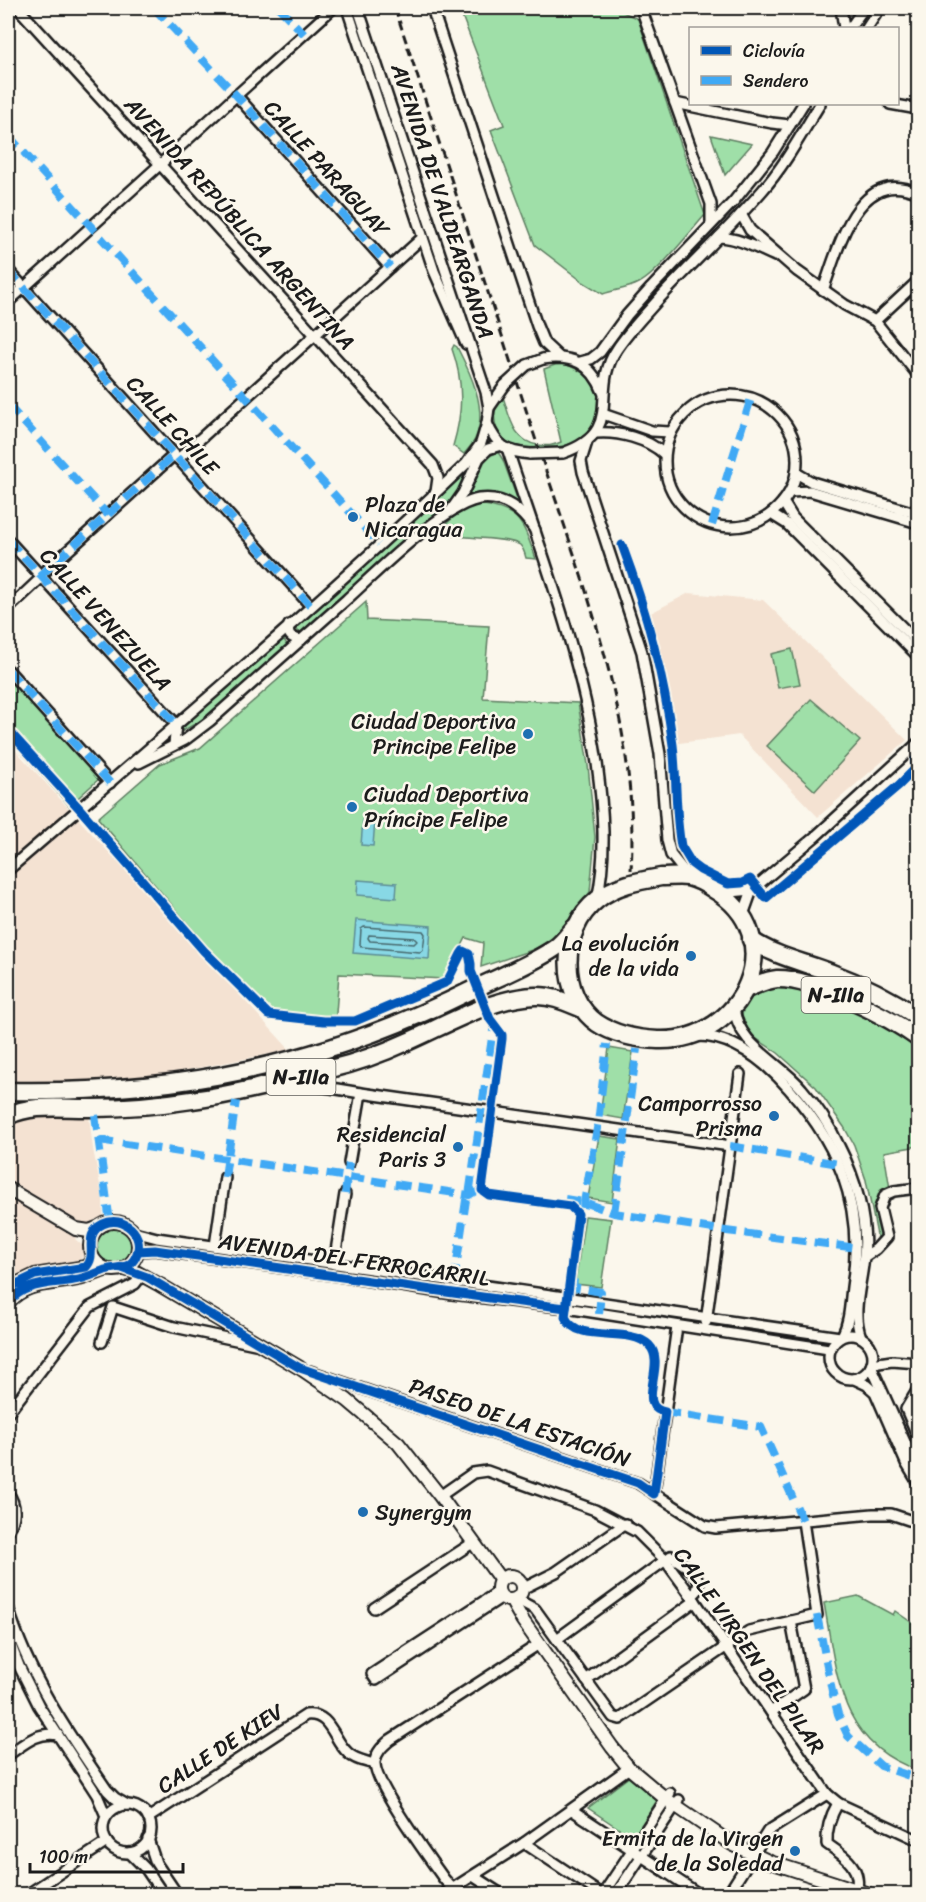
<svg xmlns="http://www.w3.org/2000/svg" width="926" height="1902" viewBox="0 0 926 1902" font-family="Sriracha,sans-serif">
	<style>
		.built { fill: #f4e2d2 }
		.green { fill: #9fdfa8; stroke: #5e7e62; stroke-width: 1.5 }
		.water { fill: #88d8e5; stroke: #5d8d95; stroke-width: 1.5 }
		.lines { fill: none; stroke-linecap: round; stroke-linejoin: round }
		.shore { stroke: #47676c; stroke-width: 1.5 }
		.street-casing { stroke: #1c1c1c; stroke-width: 14 }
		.secondary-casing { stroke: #1c1c1c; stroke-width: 16 }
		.highway-casing { stroke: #1c1c1c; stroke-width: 21 }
		.street { stroke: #fbf7ec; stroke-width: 9 }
		.secondary { stroke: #fbf7ec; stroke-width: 12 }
		.highway { stroke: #fbf7ec; stroke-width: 16 }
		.rail { stroke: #1c1c1c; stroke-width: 3; stroke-dasharray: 9 4.5; stroke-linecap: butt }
		.street-bridge-casing { stroke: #1c1c1c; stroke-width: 14; stroke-linecap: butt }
		.street-bridge { stroke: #fbf7ec; stroke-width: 9 }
		.quiet { stroke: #3fa9f5; stroke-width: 8; stroke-dasharray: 15 8; stroke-linecap: butt }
		.cycleway-casing { stroke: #fbf7ec; stroke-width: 13 }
		.cycleway { stroke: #0057b8; stroke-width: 9 }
		.poi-dot { fill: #1f6fb2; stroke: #fbf7ec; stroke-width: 2 }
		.labels { text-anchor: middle; stroke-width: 5; stroke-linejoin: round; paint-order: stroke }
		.shield { fill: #fbf7ec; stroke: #5f5e5a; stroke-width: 1.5 }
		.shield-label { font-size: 21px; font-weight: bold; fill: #1c1c1c }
		.street-label { font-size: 22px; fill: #1c1c1c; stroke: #fbf7ec }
		.poi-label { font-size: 22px; fill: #1c1c1c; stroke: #fbf7ec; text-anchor: end }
	</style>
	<rect width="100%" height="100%" fill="#fbf7ec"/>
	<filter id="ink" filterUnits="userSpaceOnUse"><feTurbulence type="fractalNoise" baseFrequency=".0167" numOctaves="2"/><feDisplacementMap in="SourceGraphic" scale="12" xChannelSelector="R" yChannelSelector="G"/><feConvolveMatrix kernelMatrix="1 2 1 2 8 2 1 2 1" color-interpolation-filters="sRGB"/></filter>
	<g filter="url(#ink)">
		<g class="built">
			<path d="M689,593L763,600L907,740L818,817L739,735L672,744L661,676L645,616Z"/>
			<path d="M8,742L290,1050L131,1081L85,1084L93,1149L103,1200V1217L81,1227L75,1239L83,1246L85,1252L83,1257L77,1262L40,1268L8,1277Z"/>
		</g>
		<g class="green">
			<path d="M459,8H615L638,19L705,215C690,232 657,274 639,283C627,289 615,290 603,294L583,282L535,245L491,130L504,125Z"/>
			<path d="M711,135L752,144L725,175Z"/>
			<path d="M454,345L457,347C470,372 489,410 475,439C473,444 468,449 464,454L453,446C463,412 464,382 452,349Z"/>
			<path d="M564,364C580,369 595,379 599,397C607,437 569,449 538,448C529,447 518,448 510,444C503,440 496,431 495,422C493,412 496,404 503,397C510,417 513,441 538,445C547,446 553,446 561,442L544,369L555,365Z"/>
			<path d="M498,452L503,460L518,501L516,503C500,495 482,491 465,499L485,458Z"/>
			<path d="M466,470L469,472L462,492L448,508L301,632L297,631L295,625Z"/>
			<path d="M478,504C521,510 522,521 536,559L526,558C525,554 523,548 520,545C511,538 463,538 448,535L445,531V525L460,511Z"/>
			<path d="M366,602L367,620L489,626L483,698L578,703L588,765L595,837L590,892L556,937L535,949L481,967L483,943L466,938L445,979L339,974L335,1026L268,1018L98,818L160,764L200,748Z"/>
			<path d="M282,636L286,643L289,645L207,717L174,736Z"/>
			<path d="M792,649L800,684L778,688L771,654Z"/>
			<path d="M8,676L100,778L69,806L8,738Z"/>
			<path d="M811,699L860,741L815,791L767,746Z"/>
			<path d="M775,987C790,987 802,992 816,997C853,1008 885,1024 918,1043V1146L884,1152L890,1189C870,1201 878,1215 882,1234L878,1240L866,1180L854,1145L844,1127L816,1087L778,1053L751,1035L746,1031L741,1019L745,1001L757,992Z"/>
			<path d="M609,1048L633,1052L623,1119L600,1115Z"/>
			<path d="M599,1136L620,1139L612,1202L588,1198Z"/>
			<path d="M585,1216L611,1219L601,1287L575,1284Z"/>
			<circle cx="114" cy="1245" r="18"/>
			<path d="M858,1596L893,1615L895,1611L918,1627V1770C838,1744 837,1674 824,1603Z"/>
			<path d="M630,1776L658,1799L633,1838L588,1808Z"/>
		</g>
		<g class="water">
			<path d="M363,819L375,820L373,846L361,845Z"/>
			<path d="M358,880L397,883L396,898L357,895Z"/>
			<path d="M356,920L431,926L429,959L353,953Z"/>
		</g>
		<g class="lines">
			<g class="shore">
				<path d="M364,927L423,931L425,934L423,950L420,952L362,947L360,945L361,929Z"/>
				<path d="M369,935L414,938L417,941L414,944L370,941L368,938Z"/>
			</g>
			<defs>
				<g id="street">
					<path d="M18,8L433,465L438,478L436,492"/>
					<path d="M347,8L434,271L466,344"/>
					<path d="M358,8L486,392L489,408"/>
					<path d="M432,8L537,326L544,343L559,357"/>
					<path d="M641,8L711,204V224"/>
					<path d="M841,8L844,28"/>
					<path d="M850,28L864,8"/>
					<path d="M867,28L880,8"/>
					<path d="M236,95L390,267"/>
					<path d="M675,103L772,123L790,125"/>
					<path d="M890,104L918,109"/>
					<path d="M741,214L750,230L797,271L845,305L875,321L918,375"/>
					<path d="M719,237C739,238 757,248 775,256"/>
					<path d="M8,270L310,605"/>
					<path d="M823,290C838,250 857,165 918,193"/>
					<path d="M8,302L333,8"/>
					<path d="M875,321L918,281"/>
					<path d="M543,359C573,355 591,363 603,392"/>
					<path d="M580,362L591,359L600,352L627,315L651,288L734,201L773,152L803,104"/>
					<circle cx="731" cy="461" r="66"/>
					<path d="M603,414L652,431L670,432"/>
					<path d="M487,423C497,446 506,452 530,454"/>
					<path d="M596,433C618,431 648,439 664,454"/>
					<path d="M587,442L581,461L583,472L642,652L660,754L667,840L671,855L687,875"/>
					<path d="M508,451C542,554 581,655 597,763C603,808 607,855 597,900"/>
					<path d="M563,453C627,431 588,391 617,349C629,331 644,316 658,300C692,263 729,229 762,191C785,165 802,133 820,104"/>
					<path d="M178,459L422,238"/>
					<path d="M796,473L812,482L918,514"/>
					<path d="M790,492L810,491L918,523"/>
					<path d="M783,502L793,518L918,643"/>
					<path d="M451,510L463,493L479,458L488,449L501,445"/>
					<path d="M771,514L787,524L918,656"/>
					<path d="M8,540L176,724L174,745"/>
					<path d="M40,576L174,455"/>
					<path d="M8,609L41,578"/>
					<path d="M289,625C287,635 291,638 301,640"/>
					<path d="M8,670L110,783"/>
					<path d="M139,763L185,740L210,721C255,681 301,640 346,600C376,573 442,506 479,499C505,495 522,511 535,530"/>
					<path d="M8,870C162,737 319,605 466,464L481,443L487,423L489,408L505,385"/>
					<path d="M720,893L752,890"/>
					<path d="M742,918L752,890L816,836L918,743"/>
					<path d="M734,1007C737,1045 780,1062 802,1089C816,1105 830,1126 839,1146C855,1177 868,1220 864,1256C862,1283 851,1311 861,1337"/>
					<path d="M695,1036C728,1035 756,1055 778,1077C837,1138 865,1203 852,1287C850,1304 850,1321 842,1336"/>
					<path d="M295,1082L361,1093L730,1146"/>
					<path d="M349,1163L361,1093"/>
					<path d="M134,1232L157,1238L840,1337"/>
					<path d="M215,1246L225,1177"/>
					<path d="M138,1251L155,1250L332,1275L452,1294L566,1308L829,1349"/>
					<path d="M864,1257L876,1249L887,1237L880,1208L885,1195L894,1191L918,1188"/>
					<path d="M334,1264L345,1194"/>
					<path d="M706,1322L740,1074"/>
					<circle cx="851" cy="1357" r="22"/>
					<path d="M102,1342L113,1307L174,1327L255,1344"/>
					<path d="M872,1364L892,1361L918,1363"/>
					<path d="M871,1366L918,1471"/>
					<path d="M310,1371L638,1483L705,1526L716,1528L873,1514H891L918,1523"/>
					<path d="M854,1379L867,1385L875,1392L906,1463L918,1483"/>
					<path d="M918,1389L906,1409L918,1437"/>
					<path d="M8,1413L90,1307L135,1284L142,1275"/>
					<path d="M8,1493C17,1506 16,1518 8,1531"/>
					<path d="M654,1494L677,1326"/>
					<path d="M440,1496L473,1473L487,1471L595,1510L637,1532L665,1560L695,1601L827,1794L838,1803L918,1840"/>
					<path d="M522,1589L556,1572L625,1524"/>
					<path d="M498,1592L372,1674L376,1680L502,1597"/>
					<path d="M516,1599L535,1609L613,1717L620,1719L749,1631L817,1615L803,1521"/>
					<path d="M8,1607C28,1675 67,1732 107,1790L115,1798L127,1805"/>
					<path d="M374,1608L474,1542"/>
					<path d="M8,1638L19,1666L39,1706L97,1795L106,1816"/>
					<path d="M557,1639L671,1556L693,1571L699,1582L697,1591L692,1596"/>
					<path d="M586,1680L695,1601"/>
					<path d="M771,1712L804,1689L791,1621"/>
					<path d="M8,1755C24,1744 37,1731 58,1735"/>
					<path d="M838,1803C831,1815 826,1829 827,1844C846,1857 863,1868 856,1894"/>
					<circle cx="127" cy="1829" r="24"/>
					<path d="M572,1810L699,1894"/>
					<path d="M148,1818L306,1715C331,1712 333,1740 348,1753C355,1760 365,1761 374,1764"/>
					<path d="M148,1839L156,1863L177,1894"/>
					<path d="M524,1843L601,1894"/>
					<path d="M130,1853L146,1869L163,1894"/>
					<path d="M473,1876L501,1894"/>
					<path d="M452,1888L444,1879C430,1859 373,1782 375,1762C376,1752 383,1746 390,1740L539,1644"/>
					<path d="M28,1894L107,1842"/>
					<path d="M444,1894L524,1843L629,1768"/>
					<path d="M603,1894L670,1793"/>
					<path d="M616,1894L679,1800"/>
					<path d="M728,1894L768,1831L827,1794"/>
				</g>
				<g id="secondary">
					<path d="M8,1189L76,1229L89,1231L97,1228"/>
					<circle cx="114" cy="1246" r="24"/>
					<path d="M122,1268L138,1273L160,1285L300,1368L347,1400L398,1443L440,1496L500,1579"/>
					<path d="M8,1288L35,1275L86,1267L91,1261L92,1256"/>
					<path d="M8,1303C26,1281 52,1285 78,1279C89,1277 99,1271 110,1269"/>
					<circle cx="510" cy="1588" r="12"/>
					<path d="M511,1600L523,1621L612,1747L629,1768L666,1799L732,1844L770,1862L869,1894"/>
				</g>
				<g id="highway">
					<path d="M661,877C669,877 680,876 688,877C696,879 706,884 713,889C793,936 744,1043 658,1040C637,1039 615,1035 597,1023C558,995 560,929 597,900C615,885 638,881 661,877Z"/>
					<path d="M751,940C776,957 804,962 832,973C862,984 891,999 918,1017"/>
					<path d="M746,989C756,985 766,980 777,979C813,978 889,1017 918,1038"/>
					<path d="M8,1091C179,1094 320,1066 474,989C501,976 530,965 555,948C562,943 568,935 574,928"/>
					<path d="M8,1116C33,1103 65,1109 93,1108C125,1108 160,1105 192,1100C239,1094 285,1081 330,1069C356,1063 383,1053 407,1042C446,1025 491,998 535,996C551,995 568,1003 583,1009"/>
				</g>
			</defs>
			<use href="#street" class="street-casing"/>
			<use href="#secondary" class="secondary-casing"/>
			<use href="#highway" class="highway-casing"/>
			<use href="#street" class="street"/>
			<use href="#secondary" class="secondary"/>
			<use href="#highway" class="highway"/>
			<path class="rail" d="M395,8C443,154 491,301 538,447C583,584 640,724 631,870"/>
			<defs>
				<g id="street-bridge">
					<path d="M505,385L527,365L543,359"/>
					<path d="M530,454L563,453"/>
				</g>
			</defs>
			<use href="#street-bridge" class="street-bridge-casing"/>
			<use href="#street-bridge" class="street-bridge"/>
			<g class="quiet">
				<path d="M154,8L236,95L390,267"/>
				<path d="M279,8L304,34"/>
				<path d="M8,135L379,544"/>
				<path d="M8,270L310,605"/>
				<path d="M8,405L108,515"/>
				<path d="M712,525L751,398"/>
				<path d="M8,540L176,724"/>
				<path d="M40,576L174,455"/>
				<path d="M8,670L110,783"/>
				<path d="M95,1115L110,1222"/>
				<path d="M99,1140L469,1195L482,1187H485"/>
				<path d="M730,1146L839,1164"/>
				<path d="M225,1177L236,1101"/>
				<path d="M345,1194L349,1163"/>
				<path d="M565,1199L584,1202L614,1213L719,1230L857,1248"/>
				<path d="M583,1208L598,1123L607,1044"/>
				<path d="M614,1213L637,1049"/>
				<path d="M574,1279L573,1287L601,1292L599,1314"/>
				<path d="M454,1282L466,1200L469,1195L494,1024"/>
				<path d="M665,1412L761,1427L803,1521"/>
				<path d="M817,1615L832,1691L838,1714L848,1736L881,1766L918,1779"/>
			</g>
			<defs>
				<g id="cycleway">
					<path d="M622,545C646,609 664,677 673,745C677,779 675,813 681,846L692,864L700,870L728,884L742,883L750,879L766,898L899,785L915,769V760L918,756"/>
					<path d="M8,730L79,808L204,951L269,1015L323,1021H355L447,982L461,954L463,951L469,954L471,964V971L490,1019L502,1035V1039L482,1190L489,1195L570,1206L578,1214L565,1317C578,1345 629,1325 649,1345C668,1364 634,1407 665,1412L654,1494L638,1483L300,1368L147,1277L122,1268"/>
					<path d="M138,1251L155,1250C292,1269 429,1291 566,1308"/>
					<path d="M8,1288L35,1275L86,1267C99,1254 81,1235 103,1224C123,1214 146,1235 136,1256C129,1271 118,1266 105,1270C97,1273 88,1277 79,1279C53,1285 26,1280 8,1303"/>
				</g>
			</defs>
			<use href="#cycleway" class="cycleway-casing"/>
			<use href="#cycleway" class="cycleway"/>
		</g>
	</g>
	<g class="poi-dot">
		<circle cx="353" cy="517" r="6"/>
		<circle cx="528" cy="734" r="6"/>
		<circle cx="352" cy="807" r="6"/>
		<circle cx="691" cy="956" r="6"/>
		<circle cx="774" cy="1116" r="6"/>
		<circle cx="458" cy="1147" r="6"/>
		<circle cx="363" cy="1512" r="6"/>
		<circle cx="795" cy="1851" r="6"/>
	</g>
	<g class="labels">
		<g class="shield">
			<rect x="801.5" y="977" width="69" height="36" rx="4.5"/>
			<rect x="266.5" y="1059" width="69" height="36" rx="4.5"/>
		</g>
		<g class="shield-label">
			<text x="836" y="1002">N-IIIa</text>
			<text x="301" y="1084">N-IIIa</text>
		</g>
		<g class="street-label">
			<text transform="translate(327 168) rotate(48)" y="8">CALLE PARAGUAY</text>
			<text transform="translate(443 201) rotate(72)" y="8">AVENIDA DE VALDEARGANDA</text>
			<text transform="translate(240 223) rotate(48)" y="8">AVENIDA REPÚBLICA ARGENTINA</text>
			<text transform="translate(173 425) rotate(48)" y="8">CALLE CHILE</text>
			<text transform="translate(106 619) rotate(48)" y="8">CALLE VENEZUELA</text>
			<text transform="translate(354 1259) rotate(8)" y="8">AVENIDA DEL FERROCARRIL</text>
			<text transform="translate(520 1422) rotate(19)" y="8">PASEO DE LA ESTACIÓN</text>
			<text transform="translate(750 1650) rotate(55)" y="8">CALLE VIRGEN DEL PILAR</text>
			<text transform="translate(220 1748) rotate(-33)" y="8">CALLE DE KIEV</text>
		</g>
		<g class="poi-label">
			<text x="365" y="512" text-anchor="start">Plaza de<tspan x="365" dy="25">Nicaragua</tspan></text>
			<text x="516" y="729">Ciudad Deportiva<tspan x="516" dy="25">Principe Felipe</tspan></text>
			<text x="364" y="802" text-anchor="start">Ciudad Deportiva<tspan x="364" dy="25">Príncipe Felipe</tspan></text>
			<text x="679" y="951">La evolución<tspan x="679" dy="25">de la vida</tspan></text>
			<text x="762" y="1111">Camporrosso<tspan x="762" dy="25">Prisma</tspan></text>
			<text x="446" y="1142">Residencial<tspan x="446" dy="25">Paris 3</tspan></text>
			<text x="375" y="1520" text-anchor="start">Synergym</text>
			<text x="783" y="1846">Ermita de la Virgen<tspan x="783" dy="25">de la Soledad</tspan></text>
		</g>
	</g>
	<rect width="926" height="1902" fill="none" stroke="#fbf7ec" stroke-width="30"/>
	<rect x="15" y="15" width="896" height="1872" fill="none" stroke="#1c1c1c" stroke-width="2" filter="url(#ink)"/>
	<rect x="689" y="27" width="210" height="78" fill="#fbf7ec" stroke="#a29f99" stroke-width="1.5"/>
	<rect x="701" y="46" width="30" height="9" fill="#0057b8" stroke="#a29f99" stroke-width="1.5"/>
	<text x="743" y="57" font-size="18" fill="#1c1c1c">Ciclovía</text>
	<rect x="701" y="76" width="30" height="9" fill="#3fa9f5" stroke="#a29f99" stroke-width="1.5"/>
	<text x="743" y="87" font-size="18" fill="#1c1c1c">Sendero</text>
	<path d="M30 1863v9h153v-9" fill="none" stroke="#1c1c1c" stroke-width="3"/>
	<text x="39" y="1863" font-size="18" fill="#1c1c1c" stroke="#fbf7ec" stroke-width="4.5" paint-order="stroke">100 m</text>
</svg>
